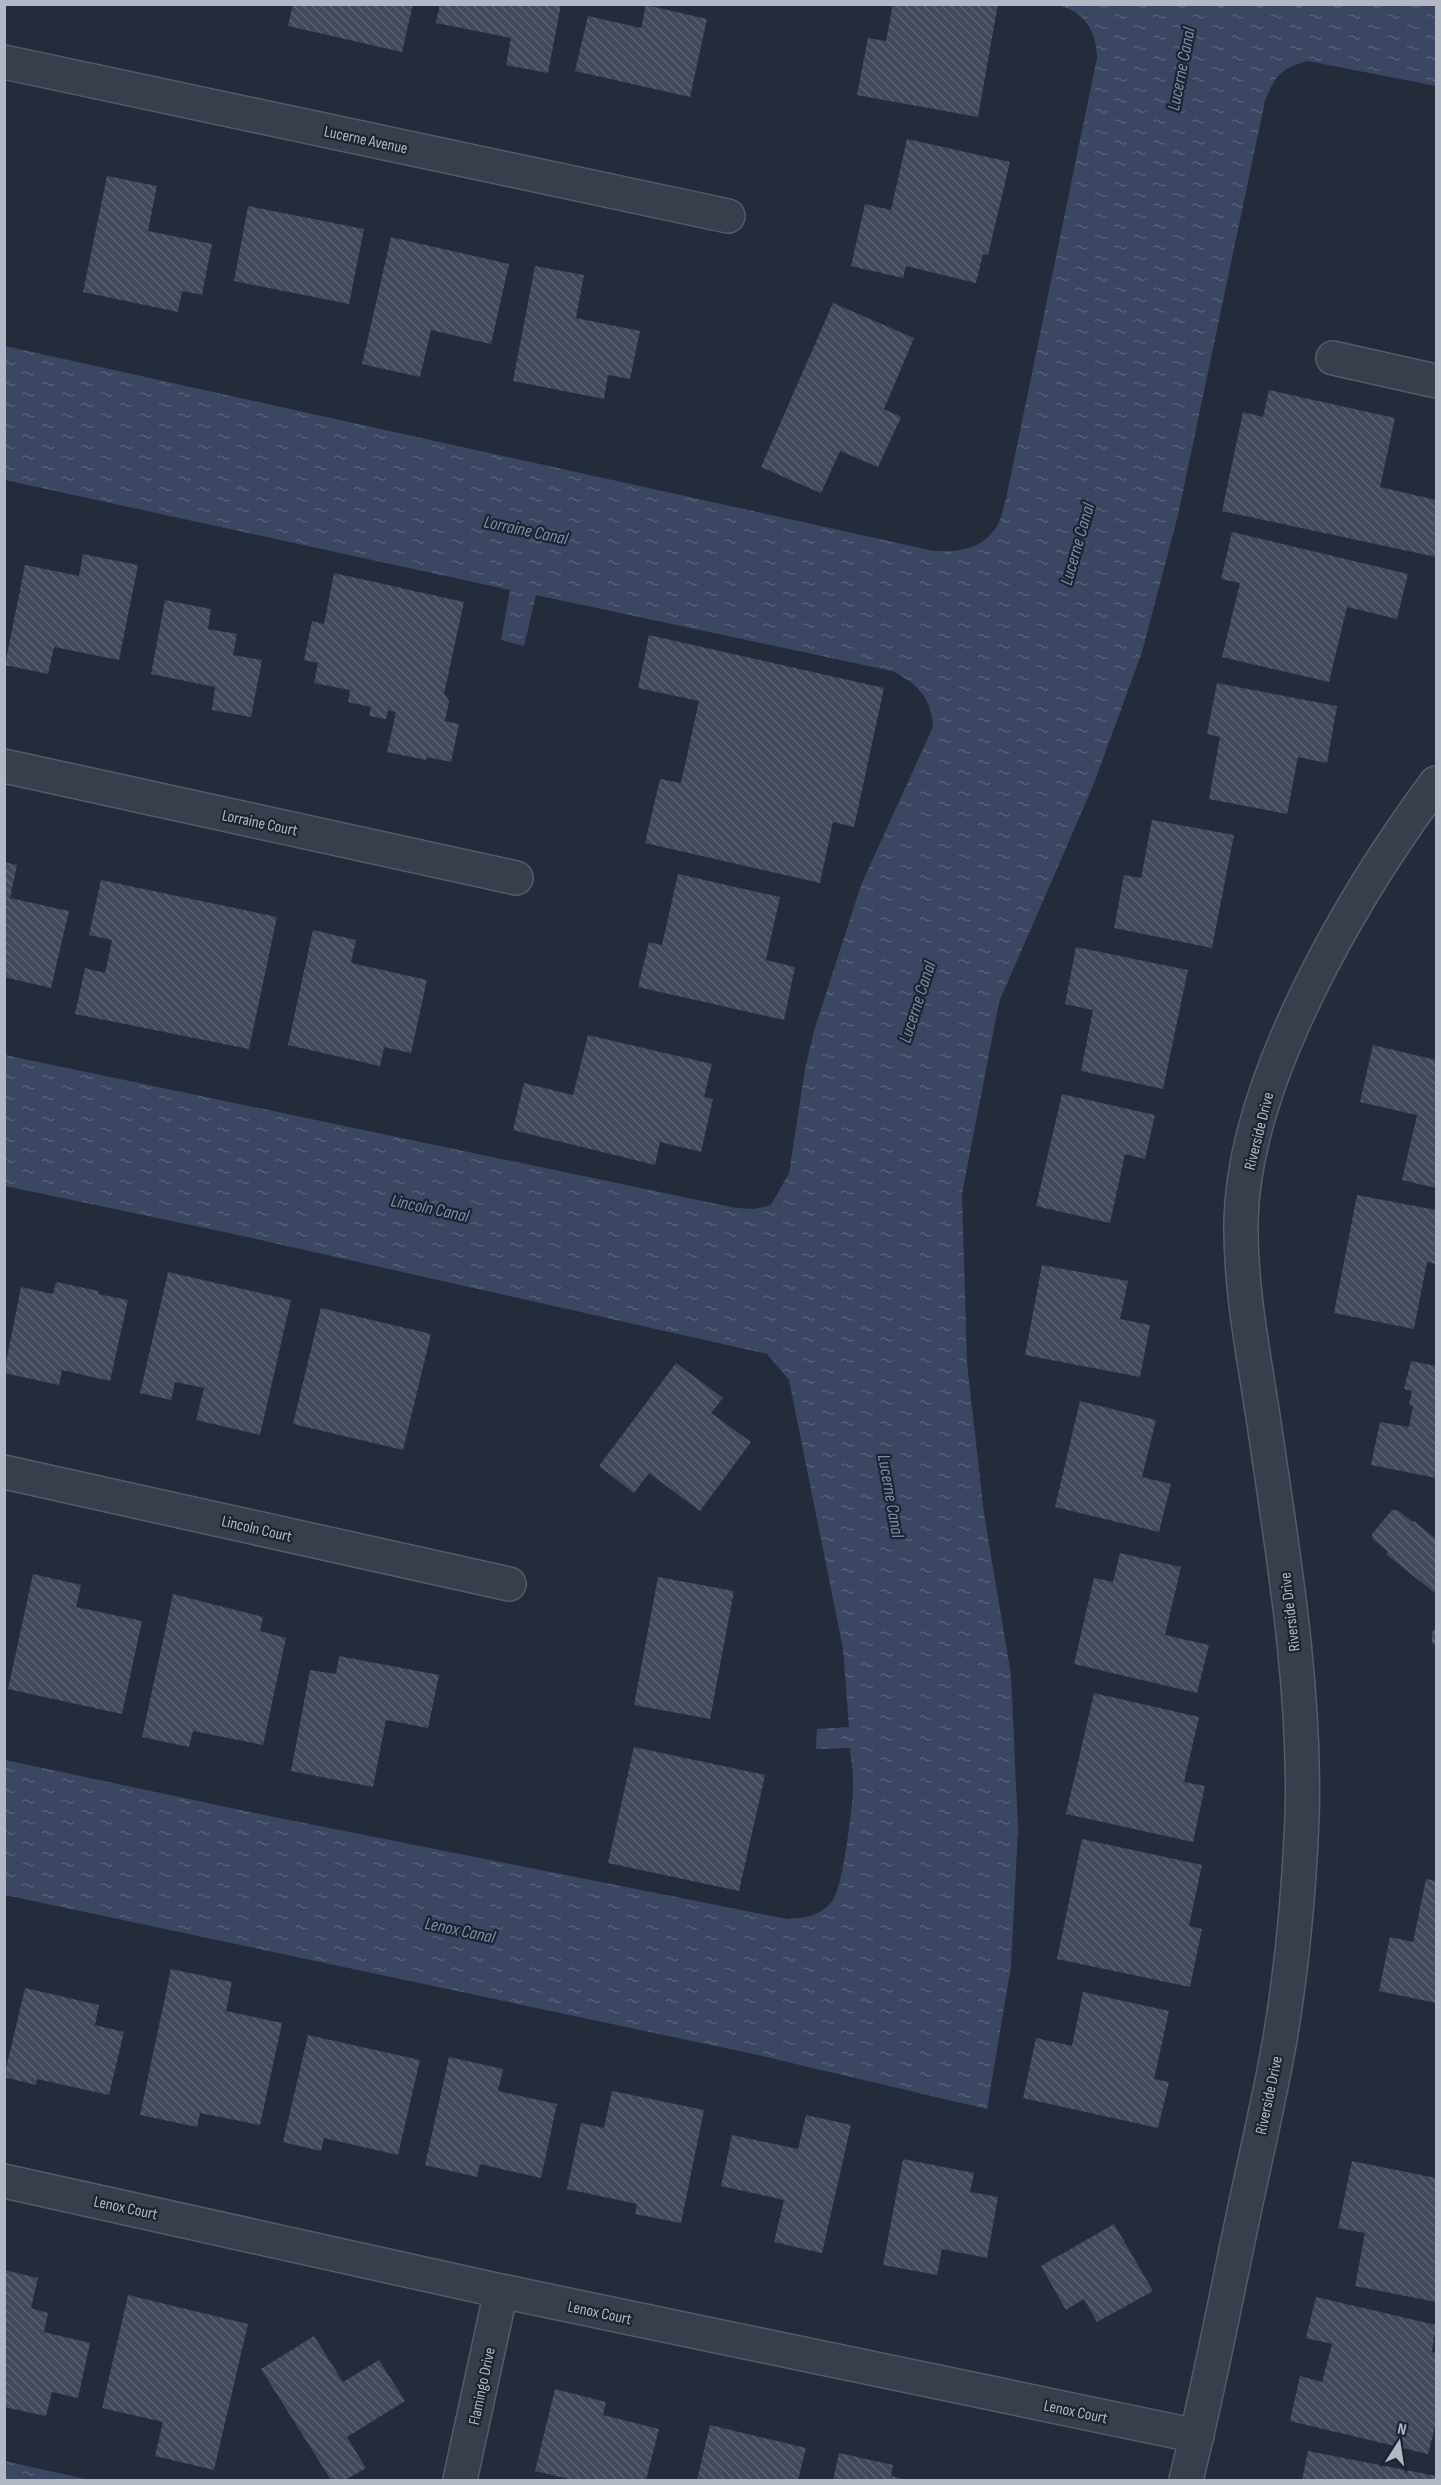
<svg xmlns="http://www.w3.org/2000/svg" width="1441" height="2485" viewBox="0 0 1441 2485" font-family="'Sofia Sans Condensed',sans-serif">
	<style>
		.water { fill: url(#water-ripples) }
		.building { fill: url(#building-back-hatch) }
		.lines { fill: none; stroke-linecap: round; stroke-linejoin: round }
		.minor-casing { stroke: #565b69; stroke-width: 36 }
		.minor { stroke: #383e4b; stroke-width: 33 }
		.labels { text-anchor: middle; stroke-width: 4.5; stroke-linejoin: round; paint-order: stroke }
		.street-label { font-size: 16px; fill: #b3b8c6; stroke: #1d2330 }
		.water-label { font-size: 18px; font-style: italic; fill: #7d8cac; stroke: #1d2330 }
	</style>
	<defs>
		<pattern id="water-ripples" width="26" height="14" patternUnits="userSpaceOnUse" patternTransform="scale(1.5)"><rect width="26" height="14" fill="#3b4762"/><path d="M2 4q2-2 4 0t4 0M15 11q2-2 4 0t4 0" fill="none" stroke="#555f77"/></pattern>
		<pattern id="building-back-hatch" width="6" height="6" patternUnits="userSpaceOnUse" patternTransform="scale(1.5)"><rect width="6" height="6" fill="#414959"/><path d="M-1 5l2 2M0 0l6 6M5-1l2 2" fill="none" stroke="#5a616f"/></pattern>
	</defs>
	<rect width="100%" height="100%" fill="#242b3a"/>
	<g class="water">
		<path d="M1057,5H1436V86L1308,61C1281,68 1275,76 1265,101L1178,515L1142,652L1093,786L999,1002L962,1194L967,1363L984,1514L1011,1675L1018,1829L1011,1966L987,2109L758,2055L5,1895V1760L269,1816L787,1919C805,1918 822,1916 833,1900C843,1886 852,1810 853,1790C854,1776 851,1761 850,1748L816,1749L817,1729L849,1727L843,1649L789,1380L767,1354L229,1233L5,1186V1055L736,1208L754,1209L771,1205L789,1173L805,1069L814,1031L861,885L933,727C932,698 917,683 892,671L536,595L524,646L501,640L510,590L5,480V346L934,551C958,552 982,550 997,526C1002,519 1003,507 1006,499L1097,58C1097,32 1084,10 1057,5Z"/>
		<path d="M5,2461L90,2480H5Z"/>
	</g>
	<g class="building">
		<path d="M293,4H413L402,52L288,26Z"/>
		<path d="M440,4H561L548,73L506,65L511,38L436,23Z"/>
		<path d="M893,4H998L978,117L857,95L868,38L886,41Z"/>
		<path d="M646,5L707,19L690,97L575,71L588,16L641,28Z"/>
		<path d="M907,139L1010,162L988,255L983,254L976,283L906,266L903,278L851,266L865,204L891,210Z"/>
		<path d="M107,176L157,186L148,231L212,244L202,295L182,291L178,312L83,292Z"/>
		<path d="M248,206L364,229L349,304L234,281Z"/>
		<path d="M391,237L509,264L491,344L431,330L420,377L362,364Z"/>
		<path d="M535,266L584,275L576,318L640,331L630,379L608,375L604,399L513,381Z"/>
		<path d="M833,303L914,338L884,409L901,417L878,467L840,451L821,493L761,467Z"/>
		<path d="M1269,390L1395,418L1380,487L1436,500V557L1222,511L1243,412L1263,417Z"/>
		<path d="M1232,532L1408,574L1397,619L1347,607L1329,682L1222,657L1240,583L1221,579Z"/>
		<path d="M83,554L138,565L119,660L54,647L48,674L5,665L25,565L79,576Z"/>
		<path d="M334,573L464,602L444,694L449,701L445,721L459,724L451,762L427,757L426,760L387,752L396,712L388,710L386,719L369,716L371,707L348,702L350,690L314,683L318,663L304,660L312,621L324,624Z"/>
		<path d="M165,600L211,609L208,629L237,634L233,655L262,660L251,717L212,710L215,687L151,674Z"/>
		<path d="M649,635L884,688L854,827L833,822L820,883L645,843L660,779L681,783L699,701L638,688Z"/>
		<path d="M1217,683L1337,706L1327,763L1298,757L1287,814L1209,799L1220,737L1207,734Z"/>
		<path d="M1152,820L1234,835L1212,948L1114,928L1124,875L1141,878Z"/>
		<path d="M4,862L17,865L10,898L69,911L51,988L4,977Z"/>
		<path d="M678,874L780,897L766,960L795,967L784,1020L638,987L649,942L662,945Z"/>
		<path d="M101,880L277,917L249,1049L75,1014L85,968L105,973L112,940L89,935Z"/>
		<path d="M313,930L356,940L351,963L427,980L411,1053L384,1047L380,1066L288,1045Z"/>
		<path d="M1076,947L1188,970L1163,1089L1081,1071L1093,1010L1065,1004Z"/>
		<path d="M588,1035L712,1064L704,1097L713,1099L701,1152L660,1142L655,1165L513,1130L524,1083L573,1095Z"/>
		<path d="M1373,1045L1436,1060V1188L1402,1180L1417,1115L1360,1102Z"/>
		<path d="M1062,1094L1155,1115L1145,1159L1125,1154L1110,1223L1036,1206Z"/>
		<path d="M1357,1195L1436,1210V1264L1427,1262L1414,1329L1334,1313Z"/>
		<path d="M1042,1265L1128,1281L1120,1319L1150,1325L1140,1377L1025,1355Z"/>
		<path d="M168,1272L291,1300L260,1435L196,1420L204,1388L175,1382L171,1400L140,1393Z"/>
		<path d="M56,1282L99,1291L98,1294L128,1300L110,1381L62,1370L59,1385L4,1373L21,1287L53,1294Z"/>
		<path d="M321,1308L431,1334L403,1450L293,1424Z"/>
		<path d="M1411,1361L1436,1366V1478L1371,1465L1380,1422L1409,1427L1413,1406L1409,1405L1412,1391L1404,1389Z"/>
		<path d="M676,1363L723,1398L711,1413L751,1442L700,1511L649,1473L634,1493L599,1466Z"/>
		<path d="M1080,1401L1156,1420L1142,1477L1171,1484L1159,1532L1055,1507Z"/>
		<path d="M1392,1510H1397L1413,1522L1414,1521L1436,1539V1594L1386,1554L1388,1552L1373,1539L1372,1534Z"/>
		<path d="M1120,1553L1181,1567L1165,1635L1209,1645L1197,1693L1074,1664L1094,1578L1113,1582Z"/>
		<path d="M33,1574L81,1585L76,1607L142,1621L122,1714L8,1689Z"/>
		<path d="M658,1577L734,1591L710,1719L634,1705Z"/>
		<path d="M173,1594L263,1617L260,1631L286,1638L263,1745L193,1731L189,1747L142,1737Z"/>
		<path d="M1436,1627V1646L1432,1643V1633Z"/>
		<path d="M339,1656L439,1675L428,1728L386,1720L373,1787L291,1771L310,1670L336,1674Z"/>
		<path d="M1094,1693L1199,1717L1184,1782L1205,1786L1193,1842L1066,1814Z"/>
		<path d="M634,1747L765,1775L739,1891L608,1863Z"/>
		<path d="M1082,1839L1202,1865L1189,1926L1202,1929L1190,1987L1057,1959Z"/>
		<path d="M1426,1879L1436,1881V2003L1379,1991L1390,1937L1413,1942Z"/>
		<path d="M171,1969L232,1982L226,2011L282,2023L260,2125L200,2113L197,2127L140,2115Z"/>
		<path d="M25,1988L99,2005L95,2025L124,2032L109,2095L37,2079L36,2085L4,2077Z"/>
		<path d="M1083,1992L1169,2011L1154,2079L1169,2082L1158,2128L1023,2098L1036,2038L1072,2046Z"/>
		<path d="M308,2035L420,2060L398,2155L324,2138L321,2151L283,2142Z"/>
		<path d="M449,2057L503,2069L498,2091L557,2104L541,2178L480,2164L477,2177L425,2165Z"/>
		<path d="M612,2091L704,2110L681,2223L635,2214L637,2204L567,2189L581,2123L604,2128Z"/>
		<path d="M806,2115L851,2125L822,2253L774,2242L784,2200L721,2186L732,2135L798,2149Z"/>
		<path d="M903,2159L974,2173L970,2192L998,2197L987,2258L942,2249L937,2275L883,2265Z"/>
		<path d="M1352,2161L1436,2178V2302L1355,2286L1365,2233L1338,2228Z"/>
		<path d="M1114,2224L1153,2291L1097,2322L1084,2299L1066,2310L1041,2266Z"/>
		<path d="M4,2270L38,2278L31,2308L48,2313L44,2332L90,2343L78,2398L52,2392L46,2416L4,2407Z"/>
		<path d="M128,2295L248,2324L214,2470L155,2456L163,2422L102,2408Z"/>
		<path d="M1316,2297L1436,2325L1432,2352L1436,2353V2423L1428,2454L1290,2421L1300,2376L1322,2382L1332,2344L1306,2338Z"/>
		<path d="M314,2336L343,2382L379,2360L405,2401L347,2437L366,2468L345,2480H331L261,2369Z"/>
		<path d="M555,2389L606,2402L603,2415L659,2429L646,2480H573L535,2471Z"/>
		<path d="M710,2425L806,2448L798,2480H697Z"/>
		<path d="M1308,2451L1436,2476V2480H1302Z"/>
		<path d="M839,2453L893,2465L891,2476L908,2480H833Z"/>
	</g>
	<g class="lines">
		<defs>
			<g id="minor">
				<path d="M4,62L728,216"/>
				<path d="M1333,358L1436,381"/>
				<path d="M4,766L516,878"/>
				<path d="M4,1472L509,1584"/>
				<path d="M4,2181L501,2291L1197,2436"/>
				<path d="M460,2480L501,2291"/>
				<path d="M1186,2480C1208,2392 1225,2302 1244,2212C1256,2155 1270,2097 1280,2039C1292,1968 1299,1891 1302,1819C1306,1687 1283,1554 1264,1423C1254,1356 1240,1289 1241,1221C1244,1079 1353,895 1436,783"/>
			</g>
		</defs>
		<use href="#minor" class="minor-casing"/>
		<use href="#minor" class="minor"/>
	</g>
	<g class="labels">
		<g class="street-label">
			<text transform="translate(366 139) rotate(12)" y="6">Lucerne Avenue</text>
			<text transform="translate(260 822) rotate(12)" y="6">Lorraine Court</text>
			<text transform="translate(1258 1131) rotate(-76)" y="6">Riverside Drive</text>
			<text transform="translate(257 1528) rotate(13)" y="6">Lincoln Court</text>
			<text transform="translate(1289 1612) rotate(-97)" y="6">Riverside Drive</text>
			<text transform="translate(1268 2095) rotate(-78)" y="6">Riverside Drive</text>
			<text transform="translate(126 2207) rotate(12)" y="6">Lenox Court</text>
			<text transform="translate(600 2312) rotate(12)" y="6">Lenox Court</text>
			<text transform="translate(481 2386) rotate(-78)" y="6">Flamingo Drive</text>
			<text transform="translate(1076 2411) rotate(12)" y="6">Lenox Court</text>
		</g>
		<g class="water-label">
			<text transform="translate(1181 69) rotate(-79)" y="6">Lucerne Canal</text>
			<text transform="translate(526 530) rotate(12)" y="6">Lorraine Canal</text>
			<text transform="translate(1077 544) rotate(-74)" y="6">Lucerne Canal</text>
			<text transform="translate(917 1002) rotate(-72)" y="6">Lucerne Canal</text>
			<text transform="translate(430 1208) rotate(12)" y="6">Lincoln Canal</text>
			<text transform="translate(891 1496) rotate(80)" y="6">Lucerne Canal</text>
			<text transform="translate(460 1930) rotate(12)" y="6">Lenox Canal</text>
		</g>
	</g>
	<rect width="1441" height="2485" fill="none" stroke="#b3b8c6" stroke-width="12"/>
	<g transform="translate(1399 2443) rotate(12)" stroke="#1d2330" stroke-width="4.5" paint-order="stroke">
	<path d="M0-4.5L10 22L0 15L-10 22Z" fill="#b3b8c6"/>
	<text y="-9" font-size="16" font-weight="bold" text-anchor="middle" fill="#b3b8c6">N</text>
	</g>
</svg>
